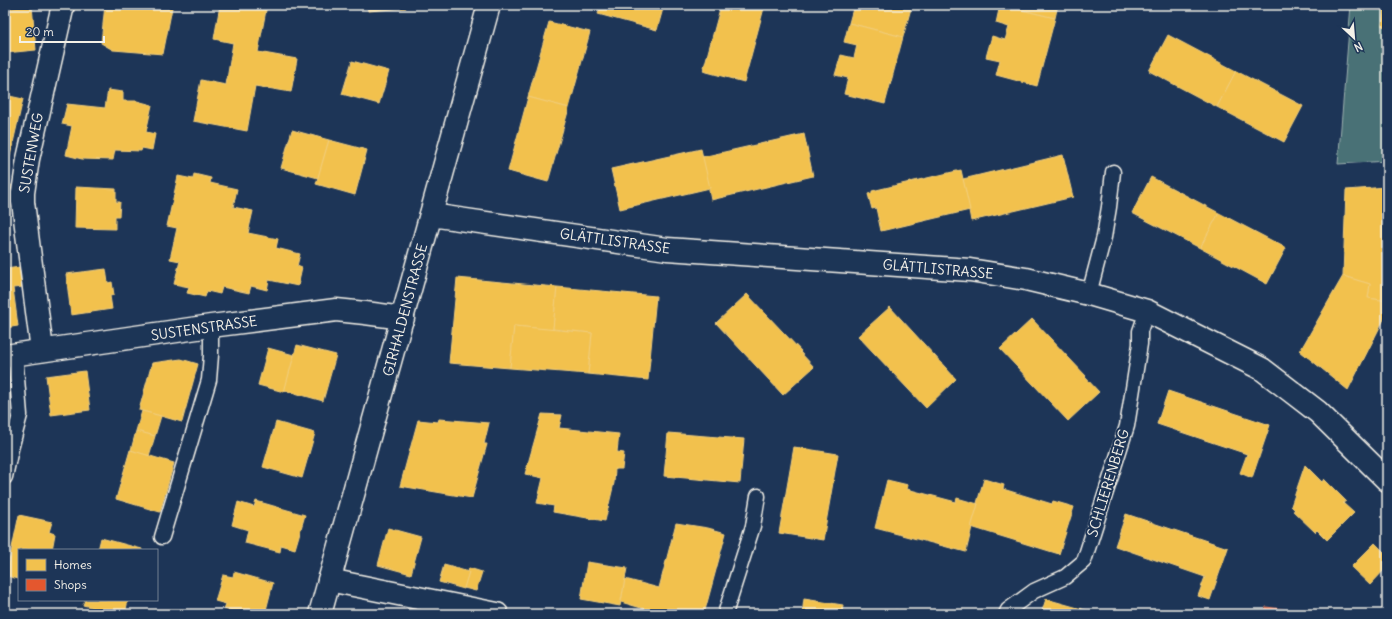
<svg xmlns="http://www.w3.org/2000/svg" width="1392" height="619" viewBox="0 0 1392 619" font-family="Delius,sans-serif">
	<style>
		.green { fill: #487176; stroke: #9eb1af }
		.homes { fill: #f2c14e; stroke: #f3cf7c }
		.shops { fill: #e4572e; stroke: #e98566 }
		.lines { fill: none; stroke-linecap: round; stroke-linejoin: round }
		.service-casing { stroke: #f4f1e8; stroke-width: 17 }
		.minor-casing { stroke: #f4f1e8; stroke-width: 25 }
		.service { stroke: #1d3557; stroke-width: 14 }
		.minor { stroke: #1d3557; stroke-width: 22 }
		.labels { text-anchor: middle; stroke-width: 4; stroke-linejoin: round; paint-order: stroke }
		.street-label { font-size: 14px; fill: #f4f1e8; stroke: #1d3557 }
	</style>
	<rect width="100%" height="100%" fill="#1d3557"/>
	<filter id="ink" filterUnits="userSpaceOnUse"><feTurbulence type="fractalNoise" baseFrequency=".025" numOctaves="2"/><feDisplacementMap in="SourceGraphic" scale="8" xChannelSelector="R" yChannelSelector="G"/><feConvolveMatrix kernelMatrix="1 2 1 2 8 2 1 2 1" color-interpolation-filters="sRGB"/></filter>
	<g filter="url(#ink)">
		<path class="green" d="M1351,5H1387V161L1338,164Z"/>
		<g class="homes">
			<path d="M105,5H171L172,8L163,54L113,50L101,43Z"/>
			<path d="M220,5H267L258,52L297,59L291,92L255,86L247,131L193,121L201,80L226,85L233,43L214,39Z"/>
			<path d="M367,5H406V8L368,11Z"/>
			<path d="M601,5H664L657,30L598,14Z"/>
			<path d="M721,5H755L764,8L744,82L703,71Z"/>
			<path d="M854,5L868,7V5H912L903,37L849,23Z"/>
			<path d="M1000,5L1055,18L1037,86L996,75L1000,60L986,57L992,36L1005,40L1009,27L996,23Z"/>
			<path d="M1003,5H1058L1055,18Z"/>
			<path d="M1384,5H1387V27L1382,26Z"/>
			<path d="M32,6L36,50L5,53V9Z"/>
			<path d="M549,22L590,32L569,108L528,97Z"/>
			<path d="M849,23L903,37L885,104L844,94L848,78L835,75L841,55L854,58L857,45L844,42Z"/>
			<path d="M1168,35L1236,71L1217,107L1149,71Z"/>
			<path d="M352,61L389,71L379,104L342,94Z"/>
			<path d="M1236,71L1303,106L1284,142L1217,107Z"/>
			<path d="M108,90L123,92V101H137L152,105L146,132L155,134L152,150L142,148L141,151L115,150L113,160L82,159L66,155L72,126L62,124L67,104L105,108Z"/>
			<path d="M5,95L23,99L5,178Z"/>
			<path d="M528,97L569,108L548,182L508,171Z"/>
			<path d="M292,130L329,140L318,178L281,168Z"/>
			<path d="M804,134L813,176L711,200L702,157Z"/>
			<path d="M329,140L367,150L355,195L316,184Z"/>
			<path d="M701,149L710,188L620,209L611,169Z"/>
			<path d="M1063,155L1073,197L971,221L963,179Z"/>
			<path d="M961,170L970,210L881,231L876,208L872,209L868,194L872,193V191Z"/>
			<path d="M194,174L211,178L210,183L237,189L233,207L253,211L248,233L278,239L276,248L300,254L297,266L302,268L298,286L269,280L267,290L251,286L249,293L222,287L220,294L207,291L205,297L187,293L189,287L174,284L180,261L170,259L177,228L167,226L178,176L193,179Z"/>
			<path d="M1151,177L1219,213L1200,248L1132,213Z"/>
			<path d="M5,184L11,185L5,214Z"/>
			<path d="M76,187L116,189V202H120L119,216H115V229L75,228Z"/>
			<path d="M1387,187V301L1368,298L1370,284L1343,276L1346,190Z"/>
			<path d="M1219,213L1286,248L1267,284L1200,248Z"/>
			<path d="M5,262L6,269L20,267L23,287L13,288L18,326L5,328Z"/>
			<path d="M106,269L108,283L112,282L114,295L110,296L112,309L71,315L66,274Z"/>
			<path d="M1343,276L1370,284L1368,298L1387,301L1384,319L1348,390L1300,351Z"/>
			<path d="M457,278L557,287L553,330L514,326L510,368L449,363Z"/>
			<path d="M557,287L656,296L648,380L588,374L592,333L553,329Z"/>
			<path d="M747,294L801,351L800,352L814,367L783,395L716,323Z"/>
			<path d="M890,307L956,379L926,408L858,336Z"/>
			<path d="M1032,319L1086,376L1085,377L1099,392L1068,421L1000,349Z"/>
			<path d="M514,326L592,333L588,374L510,368Z"/>
			<path d="M297,345L336,355L323,401L284,390Z"/>
			<path d="M268,348L294,355L284,392L258,385Z"/>
			<path d="M181,359L198,364L182,422L139,410L152,363Z"/>
			<path d="M85,371L90,410L51,415L46,376Z"/>
			<path d="M1168,391L1270,425L1252,478L1240,473L1247,454L1157,424Z"/>
			<path d="M142,411L161,416L155,436L136,431Z"/>
			<path d="M542,414L562,415L559,428L619,434L617,452L624,453L622,469H615L614,483L605,521L553,512L554,506L537,503L543,478L525,474Z"/>
			<path d="M439,419L489,423L484,444H487L472,498L400,486L418,420L438,422Z"/>
			<path d="M276,422L315,433L302,478L263,467Z"/>
			<path d="M136,431L155,436L149,456L131,450Z"/>
			<path d="M668,433L744,439L740,483L664,476Z"/>
			<path d="M794,447L838,454L823,540L779,533Z"/>
			<path d="M130,450L174,463L160,512L116,499Z"/>
			<path d="M1305,465L1322,482L1324,479L1346,501L1343,503L1354,513L1327,540L1317,530L1315,532L1293,511L1295,510L1291,506Z"/>
			<path d="M984,479L1004,485L1003,489L1052,504L1053,501L1074,507L1059,554L971,527L978,504L977,503Z"/>
			<path d="M887,480L908,485L907,489L956,502L957,498L978,504L971,527H972L966,552L875,528Z"/>
			<path d="M256,501L305,515L295,549L281,545L280,552L245,543L248,530L232,525L238,502L254,507Z"/>
			<path d="M1126,514L1228,548L1210,600L1198,596L1205,577L1115,546Z"/>
			<path d="M19,515L52,522L49,532L55,534L52,550H19V579L6,576Z"/>
			<path d="M676,523L708,528L726,533L704,614H668L648,610L621,602L625,579L659,588Z"/>
			<path d="M388,528L421,537L411,574L378,565Z"/>
			<path d="M101,538L142,549V550H98Z"/>
			<path d="M1375,543L1387,555V567L1370,585L1351,567Z"/>
			<path d="M587,562L627,568L620,606L581,599Z"/>
			<path d="M444,565L469,572L464,589L439,582Z"/>
			<path d="M469,568L482,572L476,591L464,588L469,572H468Z"/>
			<path d="M234,572L273,583L265,614H237V613L224,609L226,604L215,601L223,575L233,577Z"/>
			<path d="M804,599L843,605L842,614H802Z"/>
			<path d="M1046,599L1089,611L1088,614H1041Z"/>
			<path d="M85,600H128L125,614H119L83,605Z"/>
			<path d="M895,610L920,614H894Z"/>
		</g>
		<g class="shops">
			<path d="M1266,607L1320,614H1265Z"/>
			<path d="M1387,608V614H1381Z"/>
		</g>
		<g class="lines">
			<defs>
				<g id="service">
					<path d="M1089,294L1104,237L1109,207L1113,172"/>
					<path d="M5,477L11,449L20,415L15,354"/>
					<path d="M162,537L209,380L211,355V326"/>
					<path d="M725,614L753,526L758,496"/>
					<path d="M1006,614L1008,610L1034,591L1065,577L1084,561L1127,426L1140,344V331L1147,311"/>
				</g>
				<g id="minor">
					<path d="M431,215L667,249L970,270L1026,279L1089,294L1147,311L1262,369L1318,412L1387,480"/>
					<path d="M42,350L27,234L23,202V193L28,159L63,5"/>
					<path d="M5,356L211,326L336,310L365,313L403,318"/>
					<path d="M329,580L497,614"/>
					<path d="M320,614L489,5"/>
				</g>
			</defs>
			<use href="#service" class="service-casing"/>
			<use href="#minor" class="minor-casing"/>
			<use href="#service" class="service"/>
			<use href="#minor" class="minor"/>
		</g>
	</g>
	<g class="labels">
		<g class="street-label">
			<text transform="translate(31 153) rotate(-80)" y="5">SUSTENWEG</text>
			<text transform="translate(615 241) rotate(8)" y="5">GLÄTTLISTRASSE</text>
			<text transform="translate(938 269) rotate(5)" y="5">GLÄTTLISTRASSE</text>
			<text transform="translate(405 310) rotate(-75)" y="5">GIRHALDENSTRASSE</text>
			<text transform="translate(204 328) rotate(-8)" y="5">SUSTENSTRASSE</text>
			<text transform="translate(1108 483) rotate(-73)" y="5">SCHLIERENBERG</text>
		</g>
	</g>
	<rect width="1392" height="619" fill="none" stroke="#1d3557" stroke-width="20"/>
	<rect x="10" y="10" width="1372" height="599" fill="none" stroke="#f4f1e8" stroke-width="1.5" filter="url(#ink)"/>
	<rect x="18" y="549" width="140" height="52" fill="#1d3557" stroke="#738091"/>
	<rect x="26" y="559" width="20" height="12" fill="#f2c14e" stroke="#738091"/>
	<text x="54" y="569" font-size="12" fill="#f4f1e8">Homes</text>
	<rect x="26" y="579" width="20" height="12" fill="#e4572e" stroke="#738091"/>
	<text x="54" y="589" font-size="12" fill="#f4f1e8">Shops</text>
	<g transform="translate(1354 38) rotate(154)" stroke="#1d3557" stroke-width="3" paint-order="stroke">
	<path d="M0-3L7 15L0 10L-7 15Z" fill="#f4f1e8"/>
	<text y="-6" font-size="11" font-weight="bold" text-anchor="middle" fill="#f4f1e8">N</text>
	</g>
	<path d="M20 36v6h84v-6" fill="none" stroke="#f4f1e8" stroke-width="2"/>
	<text x="26" y="36" font-size="12" fill="#f4f1e8" stroke="#1d3557" stroke-width="3" paint-order="stroke">20 m</text>
</svg>
